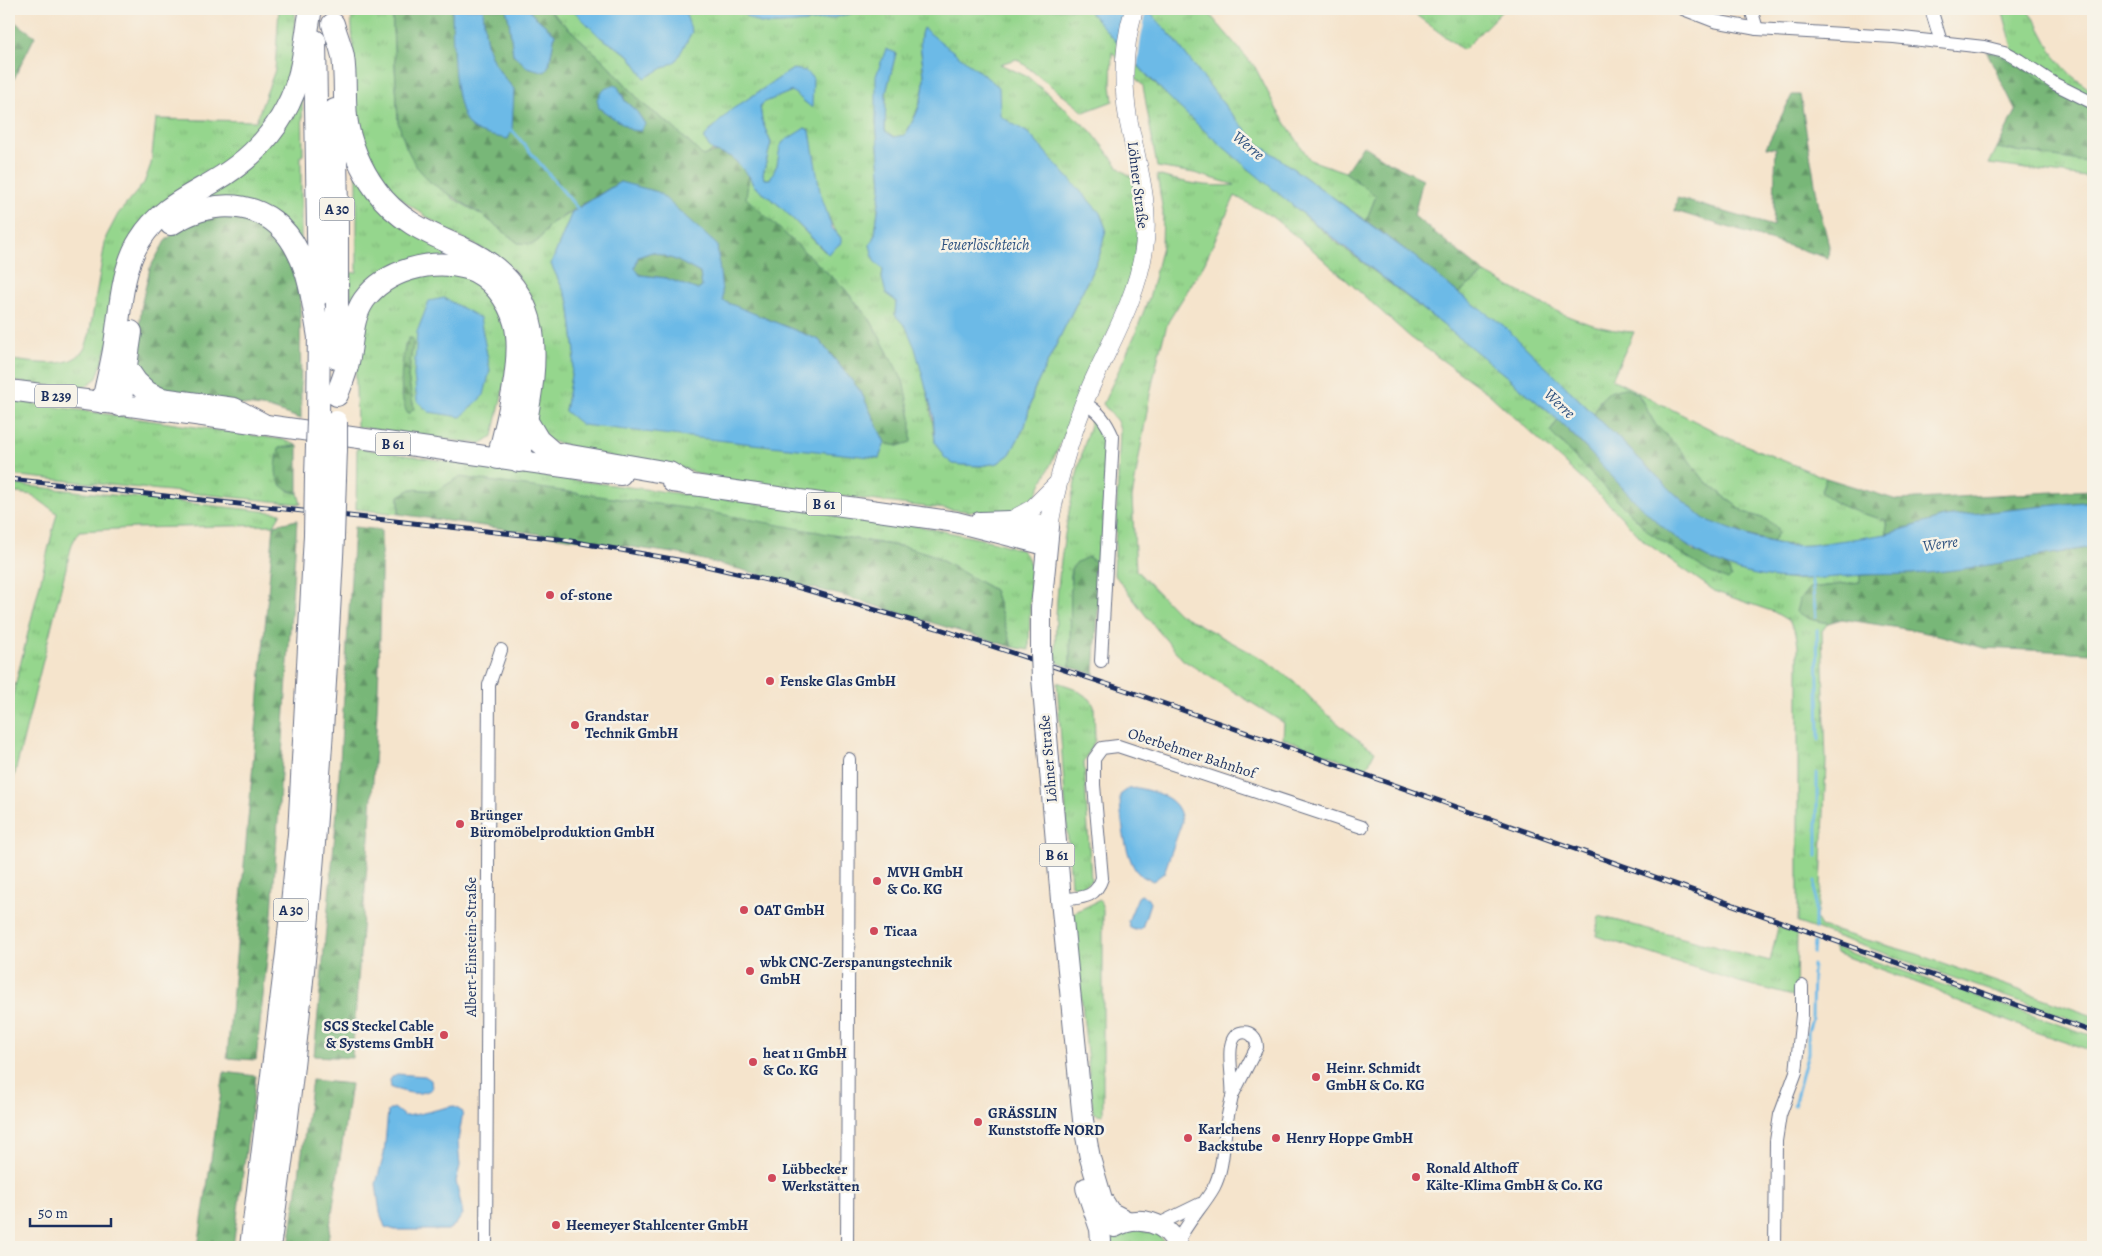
<svg xmlns="http://www.w3.org/2000/svg" width="2102" height="1256" viewBox="0 0 2102 1256" font-family="Alegreya,serif">
	<style>
		.grass { fill: url(#grass-tufts); stroke: #588276; fill-rule: evenodd }
		.forest { fill: url(#forest-firs); stroke: #4a736b; fill-rule: evenodd }
		.water { fill: #6cbae7; stroke: #4474a2; fill-rule: evenodd }
		.pier { fill: #f5e4cc }
		.lines { fill: none; stroke-linecap: round; stroke-linejoin: round }
		.stream { stroke: #6cbae7; stroke-width: 3 }
		.minor-casing { stroke: #676e84; stroke-width: 14 }
		.secondary-casing { stroke: #676e84; stroke-width: 19 }
		.primary-casing { stroke: #676e84; stroke-width: 22 }
		.motorway-casing { stroke: #676e84; stroke-width: 24 }
		.minor { stroke: #fff; stroke-width: 12 }
		.secondary { stroke: #fff; stroke-width: 18 }
		.primary { stroke: #fff; stroke-width: 20 }
		.motorway { stroke: #fff; stroke-width: 22 }
		.rail-casing { stroke: #1b2f5e; stroke-width: 5 }
		.rail { stroke: #f7f3e8; stroke-width: 3; stroke-dasharray: 9; stroke-linecap: butt }
		.primary-bridge-casing { stroke: #676e84; stroke-width: 22; stroke-linecap: butt }
		.motorway-bridge-casing { stroke: #676e84; stroke-width: 24; stroke-linecap: butt }
		.primary-bridge { stroke: #fff; stroke-width: 20 }
		.motorway-bridge { stroke: #fff; stroke-width: 22 }
		.poi-dot { fill: #d1495b; stroke: #f7f3e8; stroke-width: 2 }
		.labels { text-anchor: middle; stroke-width: 5; stroke-linejoin: round; paint-order: stroke }
		.shield { fill: #f7f3e8; stroke: #5d6a87; stroke-width: 1 }
		.shield-label { font-size: 14px; font-weight: bold; fill: #1b2f5e }
		.street-label { font-size: 15px; fill: #1b2f5e; stroke: #f7f3e8 }
		.poi-label { font-size: 15px; font-weight: bold; fill: #1b2f5e; stroke: #f7f3e8; text-anchor: start }
		.water-label { font-size: 16px; font-style: italic; fill: #2f5280; stroke: #f7f3e8 }
	</style>
	<defs>
		<pattern id="grass-tufts" width="24" height="20" patternUnits="userSpaceOnUse" patternTransform="scale(1.25)"><rect width="24" height="20" fill="#95d68d"/><path d="M3 7l-1-3M5 7V3M7 7l1-3M15 17l-1-3M17 17v-4M19 17l1-3" fill="none" stroke="#80b87c"/></pattern>
		<pattern id="forest-firs" width="22" height="20" patternUnits="userSpaceOnUse" patternTransform="scale(1.25)"><rect width="22" height="20" fill="#78b778"/><path d="M5 1l3.5 6h-7zM16 11l3.5 6h-7z" fill="#629566"/></pattern>
	</defs>
	<rect width="100%" height="100%" fill="#f7f3e8"/>
	<filter id="ink" filterUnits="userSpaceOnUse"><feTurbulence type="fractalNoise" baseFrequency=".02" numOctaves="2"/><feDisplacementMap in="SourceGraphic" scale="10" xChannelSelector="R" yChannelSelector="G"/><feConvolveMatrix kernelMatrix="1 2 1 2 8 2 1 2 1" color-interpolation-filters="sRGB"/></filter>
	<filter id="wash" filterUnits="userSpaceOnUse"><feTurbulence type="fractalNoise" baseFrequency=".0096" numOctaves="4" result="noise"/><feDisplacementMap in="SourceGraphic" scale="20" xChannelSelector="R" yChannelSelector="G"/><feGaussianBlur stdDeviation="1.12" result="paint"/><feColorMatrix in="noise" values="0 0 0 0 0 0 0 0 0 0 0 0 0 0 0 0 0 1.4 0 .05"/><feComposite in="paint" operator="in"/></filter>
	<g filter="url(#wash)">
		<rect width="100%" height="100%" fill="#f5e4cc"/>
		<g class="grass">
			<path d="M279,9H295V50L287,87L272,119L246,150L151,212L97,378L86,386L75,388L9,381V360C30,361 68,371 83,351C86,347 87,341 89,336L106,237L118,214L144,183L151,164L156,119L256,121L275,70Z"/>
			<path d="M351,9H392L398,122L452,198L482,215L519,243L538,241L550,224L572,212L551,264L569,302L575,352L565,411L879,458L885,443L898,446L911,418L903,381L871,321L843,287L745,198L749,176L753,185L780,206L825,252L841,238C818,209 814,166 810,130L805,128L780,147C780,160 776,169 770,179H764L763,174L771,143L762,121L760,107L762,103L792,91L807,104L793,69C762,90 730,108 705,136V141L713,151L703,156L672,126L644,105L608,65L548,9H572L600,37L629,55L645,77L685,12L669,9H738C745,16 751,20 761,23C777,27 848,18 861,9H984L991,13L996,9H1087L1150,79L1206,132L1335,241L1479,353L1558,420L1550,432L1650,533L1731,577L1728,567L1743,572L1794,580L1860,575L1861,582L1809,588L1810,619L1828,623L1822,631L1826,761L1821,888L1816,918L1821,927L1917,954L2093,1016V1027L1798,923V646L1796,633L1789,621L1774,612L1716,592L1645,542L1611,506L1488,393L1410,337L1314,251L1271,216L1235,196L1204,264L1168,322L1160,349L1150,394L1132,498L1136,570L1178,613L1268,662L1299,686L1321,709L1353,736L1375,751L1366,769L1283,738L1284,723L1183,660L1150,621L1114,574L1120,430L1117,421L1103,404L1134,337L1150,295L1162,246L1163,212L1157,175C1182,182 1208,188 1235,185L1194,173L1157,167L1143,86L1112,52L1111,85L1113,101L1084,112L1017,59L1000,64L1028,77L1091,131L1120,169L1134,179L1139,223L1135,263L1125,294L1068,428L1036,495L1009,513L976,512L908,505L714,479L677,466L623,460L546,440L534,418L533,301L514,270L487,251L448,231L408,204L389,188L367,153L356,111ZM923,28L999,116L1028,133L1100,213L1106,229L1099,257L1034,390L1025,426L1010,454L998,463L980,466L963,465L935,442C933,417 920,346 906,326C903,322 898,319 895,315L896,301L882,278L883,269L870,245L875,234L881,186L876,121L896,53L886,93L885,131L894,137L905,135C915,117 925,96 924,75C923,59 917,44 923,28Z"/>
			<path d="M1147,9H1205L1255,67L1277,110L1310,160L1345,172L1376,196L1366,221L1259,144L1228,110L1174,39Z"/>
			<path d="M1408,9H1504L1463,50Z"/>
			<path d="M2002,9H2026L2037,23L2055,57L2072,76L2093,92V115L2092,108L1987,52L2013,48Z"/>
			<path d="M302,88L303,155L301,156V245L209,200L205,193Z"/>
			<path d="M1997,148L2093,163V178L1989,164Z"/>
			<path d="M357,174L460,255L448,256L350,303L351,273L357,272Z"/>
			<path d="M446,269L476,280L496,298L507,323L511,353L493,436L480,444L357,427L355,348L363,316L381,291L412,272ZM411,338L413,344L408,377L414,409L401,397L405,344Z"/>
			<path d="M1485,273C1533,299 1578,329 1634,332L1612,379L1728,438L1826,478L1821,492C1840,508 1863,514 1886,520L1887,534C1850,540 1809,551 1772,542L1778,533L1768,520L1744,512L1704,480L1681,450L1655,424L1638,394L1600,400L1594,414L1503,326L1458,293Z"/>
			<path d="M9,400L286,440L298,446L279,448L288,491L298,493L301,504L9,475Z"/>
			<path d="M1092,417L1105,429L1108,447L1101,565L1071,569L1070,667L1056,662C1052,583 1070,493 1092,417Z"/>
			<path d="M357,448L566,479L894,521L996,542L1021,550L1028,558L1031,569L1029,650L1012,647L994,590L930,554L906,547L460,477L436,491L412,489L399,496V514L356,509Z"/>
			<path d="M9,484L281,513L274,525L136,528L79,531L72,544L9,797V711L57,513L32,495L9,492Z"/>
			<path d="M1057,682L1074,688L1084,695L1090,699L1094,706L1095,740L1084,762L1091,881L1081,887L1071,885Z"/>
			<path d="M1100,900L1103,909V1115L1093,1113L1073,913Z"/>
			<path d="M1599,916L1770,961L1778,927L1797,934L1796,997L1739,982L1596,936Z"/>
			<path d="M1833,947L2093,1036V1051L2035,1032L1953,1000L1936,990L1836,953Z"/>
			<path d="M1133,1228L1158,1234L1169,1247H1104C1112,1236 1120,1231 1133,1228Z"/>
		</g>
		<g class="forest">
			<path d="M392,9H452L456,87L514,89C487,59 486,48 483,9H506L509,21L513,55L549,65L555,34L532,14L529,9H548L608,65L644,105L672,126L703,156C725,146 735,160 749,176L746,198L843,287L871,321L903,381L911,418V442L898,446L885,443L861,392L819,340L722,301L717,245L620,182L550,224L538,241L532,244L518,243L482,215L431,183L416,166L406,147L398,122ZM622,92L625,101L637,112L645,124L626,126L599,108Z"/>
			<path d="M9,18L35,36L9,89Z"/>
			<path d="M1987,52L2001,56L2092,108L2093,163L1997,148L2016,111Z"/>
			<path d="M1792,95H1800L1819,207L1829,245L1828,258L1675,211L1677,198L1773,226L1776,148L1766,147Z"/>
			<path d="M1363,145L1392,164L1423,179L1414,216L1485,273L1458,293L1415,257L1366,221L1376,196L1345,172Z"/>
			<path d="M238,213L268,226L288,246L300,278L301,419L269,408L175,396L158,391L135,365L142,302L150,268L165,241L185,223Z"/>
			<path d="M652,252L676,260L700,273L702,287L698,290L666,278L640,275L635,268L638,257Z"/>
			<path d="M409,338H412L413,344L408,377L414,409L408,414C398,401 400,352 409,338Z"/>
			<path d="M1625,388L1638,394L1655,424L1681,450L1704,480L1744,512L1768,520L1776,527L1778,533L1772,542L1728,530L1704,519L1674,493L1594,414C1602,396 1605,391 1625,388Z"/>
			<path d="M1558,420L1653,517L1693,551L1728,567L1731,577L1728,580L1709,572L1650,533L1550,432Z"/>
			<path d="M298,446V493C271,487 275,470 279,448Z"/>
			<path d="M460,477L693,509L871,542L906,547L930,554L994,590L1012,647L840,595L680,554L399,514V496L411,489L436,491Z"/>
			<path d="M1826,478L1897,500L2093,490V501L1944,517L1887,534L1886,520C1862,514 1839,508 1821,492Z"/>
			<path d="M297,520L272,914L256,1060L227,1058L274,525Z"/>
			<path d="M354,527L381,530C383,706 365,882 352,1058L314,1056L337,812Z"/>
			<path d="M2093,547V653L1984,648L1942,636L1906,629L1842,619L1828,623L1810,619L1796,612L1799,600L1809,588L1860,582V575L1935,572Z"/>
			<path d="M1088,557L1101,565L1094,674L1070,667L1071,569L1077,562Z"/>
			<path d="M224,1072L256,1076L233,1247H198Z"/>
			<path d="M312,1080L351,1084L327,1247H289Z"/>
		</g>
		<g class="water">
			<path d="M452,9H483C486,48 487,59 514,89L512,130L508,139C498,137 485,135 475,130C451,119 453,33 452,9Z"/>
			<path d="M506,9H529L532,14L555,34L549,65L545,72L527,67L513,54L509,21Z"/>
			<path d="M572,9H669L685,12L692,32L676,61L645,78L629,55L600,37Z"/>
			<path d="M738,9H861C848,19 777,27 761,23C751,20 745,16 738,9Z"/>
			<path d="M1087,9H1147L1174,39L1228,110L1259,144L1415,257L1458,293L1503,325L1674,493L1704,519L1754,538L1789,546L1811,545L1887,534L1944,517L2093,501V547C2041,555 1988,567 1936,572C1911,575 1886,574 1862,575C1817,578 1784,584 1740,571C1658,547 1611,466 1549,412C1437,316 1317,230 1206,132C1163,94 1125,52 1087,9Z"/>
			<path d="M923,28L999,87L1000,116L1028,133L1100,213L1106,229L1099,257L1034,390L1025,426L1010,454L998,463L980,466L963,465L953,464L944,457L935,442L933,414L915,348L906,327L895,315L896,301L886,294L882,278L883,269L874,261L870,245L875,234L881,186L876,121V76L886,49L896,53L886,93L885,131L894,137L905,135C916,118 925,96 924,75C923,58 917,43 923,28Z"/>
			<path d="M793,69L805,71L813,78L812,108L792,91L763,103L760,106L762,121L771,143L763,174L764,179H770L777,165L780,147L783,142L805,128L810,131L820,192L832,228L841,238V243L828,254L780,206L753,185L749,176L732,157L713,151L705,141V136L731,110Z"/>
			<path d="M614,85L618,87L625,101L637,112L645,124L640,131L631,130L599,108L597,99C601,92 605,87 614,85Z"/>
			<path d="M620,182L658,192L717,245L723,301L819,340L861,392L885,443L879,458L582,425L565,411L575,352L569,302L551,264L572,212ZM652,252L676,260L700,273L702,287L698,290L666,278L640,275L635,268L638,257Z"/>
			<path d="M444,298L480,318L490,370L484,395L461,417L429,412L417,401L414,375L417,332L429,301Z"/>
			<path d="M1138,788C1158,793 1180,797 1182,822L1164,873L1153,881C1148,879 1142,877 1138,873C1125,859 1120,814 1120,795L1128,789Z"/>
			<path d="M1141,895L1148,898L1150,903L1142,928L1135,930L1130,928L1128,921L1138,897Z"/>
			<path d="M397,1074L425,1076L431,1080L432,1089C418,1097 406,1092 391,1088L390,1080L393,1076Z"/>
			<path d="M453,1106L463,1112L458,1141L460,1166L456,1181L463,1214L456,1224L448,1230H395L385,1227L380,1213L376,1184L384,1154L388,1111L394,1108L404,1116C420,1115 437,1109 453,1106Z"/>
		</g>
		<path class="pier" d="M1124,9H1147L1141,38L1137,69L1117,47Z"/>
		<g class="lines">
			<g class="stream">
				<path d="M512,130L578,209"/>
				<path d="M1811,575L1816,617"/>
				<path d="M1817,630L1819,740"/>
				<path d="M1817,773V856"/>
				<path d="M1815,928V882"/>
				<path d="M1813,953L1814,943"/>
				<path d="M1794,1105L1808,1053V1032L1812,1019L1813,965"/>
			</g>
		</g>
	</g>
	<g filter="url(#ink)">
		<g class="lines">
			<defs>
				<g id="minor">
					<path d="M1683,9L1714,21L1757,29L1894,37L1984,47L2004,52L2019,60L2055,84L2093,103"/>
					<path d="M1751,9L1757,29"/>
					<path d="M1931,9L1941,42"/>
					<path d="M1084,403C1099,411 1106,421 1113,437L1101,661"/>
					<path d="M1061,900C1080,897 1095,900 1102,878L1094,785V759L1102,748L1118,746L1362,827"/>
					<path d="M1157,1225L1200,1204"/>
					<path d="M1177,1244C1186,1222 1203,1207 1214,1187C1222,1172 1223,1151 1225,1135C1226,1122 1229,1110 1232,1097C1235,1082 1222,1039 1240,1033C1250,1030 1257,1038 1257,1047L1233,1094"/>
					<path d="M486,1247L489,685L501,650"/>
					<path d="M847,1247L849,759"/>
					<path d="M1775,1247L1776,1141L1780,1115L1796,1072L1802,1015V986"/>
				</g>
				<g id="secondary">
					<path d="M1010,521L1032,509L1056,485"/>
					<path d="M1049,527C1057,479 1072,431 1091,386C1111,341 1137,298 1144,249C1151,205 1136,160 1128,118C1122,82 1124,43 1134,9"/>
				</g>
				<g id="primary">
					<path d="M9,390C213,416 417,447 621,475"/>
					<path d="M672,482L956,522L1046,545"/>
					<path d="M980,522L1010,521L1049,527L1041,608V653"/>
					<path d="M1042,678L1061,900L1083,1120L1090,1158L1102,1199L1110,1212L1127,1221"/>
					<path d="M1086,1188L1100,1229L1101,1241"/>
					<path d="M1115,1227C1137,1214 1169,1222 1178,1247"/>
				</g>
				<g id="motorway">
					<path d="M333,24C336,35 341,46 343,57C346,77 344,97 346,117C349,142 361,170 376,190C398,221 428,233 462,248C561,293 533,375 519,461"/>
					<path d="M315,41L319,294"/>
					<path d="M335,110L337,208V358"/>
					<path d="M171,224C217,195 273,200 298,252C312,279 314,313 320,342"/>
					<path d="M127,369L136,382L148,393L161,399L234,409L262,424"/>
					<path d="M337,395C341,384 346,373 348,362C353,341 351,319 364,300C386,270 432,258 467,268C490,275 509,300 515,323C524,356 507,425 498,458"/>
					<path d="M103,402C106,385 111,368 114,350C120,316 121,269 140,240C158,211 184,199 213,182C253,159 284,125 298,80C305,57 306,32 311,9"/>
					<path d="M120,405L131,332"/>
					<path d="M318,420L319,328"/>
					<path d="M526,420L538,440L553,453L669,473L687,484"/>
					<path d="M316,476L317,446"/>
					<path d="M335,478L336,449"/>
					<path d="M251,1247L287,953L299,834L315,535"/>
					<path d="M269,1247C305,1012 321,774 333,537"/>
				</g>
			</defs>
			<use href="#minor" class="minor-casing"/>
			<use href="#secondary" class="secondary-casing"/>
			<use href="#primary" class="primary-casing"/>
			<use href="#motorway" class="motorway-casing"/>
			<use href="#minor" class="minor"/>
			<use href="#secondary" class="secondary"/>
			<use href="#primary" class="primary"/>
			<use href="#motorway" class="motorway"/>
			<defs>
				<path id="rail" d="M9,479L559,539L689,562L797,587L937,628L1134,693L2093,1032"/>
			</defs>
			<use href="#rail" class="rail-casing"/>
			<use href="#rail" class="rail"/>
			<defs>
				<path id="primary-bridge" d="M1041,653L1042,678"/>
				<g id="motorway-bridge">
					<path d="M317,446L318,420"/>
					<path d="M336,449V422"/>
					<path d="M315,535L316,476"/>
					<path d="M333,537L335,478"/>
				</g>
			</defs>
			<use href="#primary-bridge" class="primary-bridge-casing"/>
			<use href="#motorway-bridge" class="motorway-bridge-casing"/>
			<use href="#primary-bridge" class="primary-bridge"/>
			<use href="#motorway-bridge" class="motorway-bridge"/>
		</g>
	</g>
	<g class="poi-dot">
		<circle cx="550" cy="595" r="5"/>
		<circle cx="770" cy="681" r="5"/>
		<circle cx="575" cy="725" r="5"/>
		<circle cx="460" cy="824" r="5"/>
		<circle cx="877" cy="881" r="5"/>
		<circle cx="744" cy="910" r="5"/>
		<circle cx="874" cy="931" r="5"/>
		<circle cx="750" cy="971" r="5"/>
		<circle cx="444" cy="1035" r="5"/>
		<circle cx="753" cy="1062" r="5"/>
		<circle cx="1316" cy="1077" r="5"/>
		<circle cx="978" cy="1122" r="5"/>
		<circle cx="1188" cy="1138" r="5"/>
		<circle cx="1276" cy="1138" r="5"/>
		<circle cx="1416" cy="1177" r="5"/>
		<circle cx="772" cy="1178" r="5"/>
		<circle cx="556" cy="1225" r="5"/>
	</g>
	<g class="labels">
		<g class="shield">
			<rect x="319.5" y="197.5" width="35" height="23" rx="4"/>
			<rect x="35" y="384.5" width="42" height="23" rx="4"/>
			<rect x="375.5" y="432.5" width="35" height="23" rx="4"/>
			<rect x="806.5" y="492.5" width="35" height="23" rx="4"/>
			<rect x="1039.5" y="843.5" width="35" height="23" rx="4"/>
			<rect x="273.5" y="898.5" width="35" height="23" rx="4"/>
		</g>
		<g class="shield-label">
			<text x="337" y="214">A 30</text>
			<text x="56" y="401">B 239</text>
			<text x="393" y="449">B 61</text>
			<text x="824" y="509">B 61</text>
			<text x="1057" y="860">B 61</text>
			<text x="291" y="915">A 30</text>
		</g>
		<g class="street-label">
			<text transform="translate(1138 185) rotate(83)" y="5">Löhner Straße</text>
			<text transform="translate(1192 753) rotate(18)" y="5">Oberbehmer Bahnhof</text>
			<text transform="translate(1048 759) rotate(-95)" y="5">Löhner Straße</text>
			<text transform="translate(471 947) rotate(-90)" y="5">Albert-Einstein-Straße</text>
		</g>
		<g class="poi-label">
			<text x="560" y="600">of-stone</text>
			<text x="780" y="686">Fenske Glas GmbH</text>
			<text x="585" y="721">Grandstar<tspan x="585" dy="17">Technik GmbH</tspan></text>
			<text x="470" y="820">Brünger<tspan x="470" dy="17">Büromöbelproduktion GmbH</tspan></text>
			<text x="887" y="877">MVH GmbH<tspan x="887" dy="17">&amp; Co. KG</tspan></text>
			<text x="754" y="915">OAT GmbH</text>
			<text x="884" y="936">Ticaa</text>
			<text x="760" y="967">wbk CNC-Zerspanungstechnik<tspan x="760" dy="17">GmbH</tspan></text>
			<text x="434" y="1031" text-anchor="end">SCS Steckel Cable<tspan x="434" dy="17">&amp; Systems GmbH</tspan></text>
			<text x="763" y="1058">heat 11 GmbH<tspan x="763" dy="17">&amp; Co. KG</tspan></text>
			<text x="1326" y="1073">Heinr. Schmidt<tspan x="1326" dy="17">GmbH &amp; Co. KG</tspan></text>
			<text x="988" y="1118">GRÄSSLIN<tspan x="988" dy="17">Kunststoffe NORD</tspan></text>
			<text x="1198" y="1134">Karlchens<tspan x="1198" dy="17">Backstube</tspan></text>
			<text x="1286" y="1143">Henry Hoppe GmbH</text>
			<text x="1426" y="1173">Ronald Althoff<tspan x="1426" dy="17">Kälte-Klima GmbH &amp; Co. KG</tspan></text>
			<text x="782" y="1174">Lübbecker<tspan x="782" dy="17">Werkstätten</tspan></text>
			<text x="566" y="1230">Heemeyer Stahlcenter GmbH</text>
		</g>
		<g class="water-label">
			<text transform="translate(1249 145) rotate(40)" y="6">Werre</text>
			<text x="985" y="250">Feuerlöschteich</text>
			<text transform="translate(1560 403) rotate(43)" y="6">Werre</text>
			<text transform="translate(1940 543) rotate(-8)" y="6">Werre</text>
		</g>
	</g>
	<rect width="2102" height="1256" fill="none" stroke="#f7f3e8" stroke-width="30"/>
	<path d="M30 1218v8h81v-8" fill="none" stroke="#1b2f5e" stroke-width="2.5"/>
	<text x="38" y="1218" font-size="15" fill="#1b2f5e" stroke="#f7f3e8" stroke-width="4" paint-order="stroke">50 m</text>
</svg>
